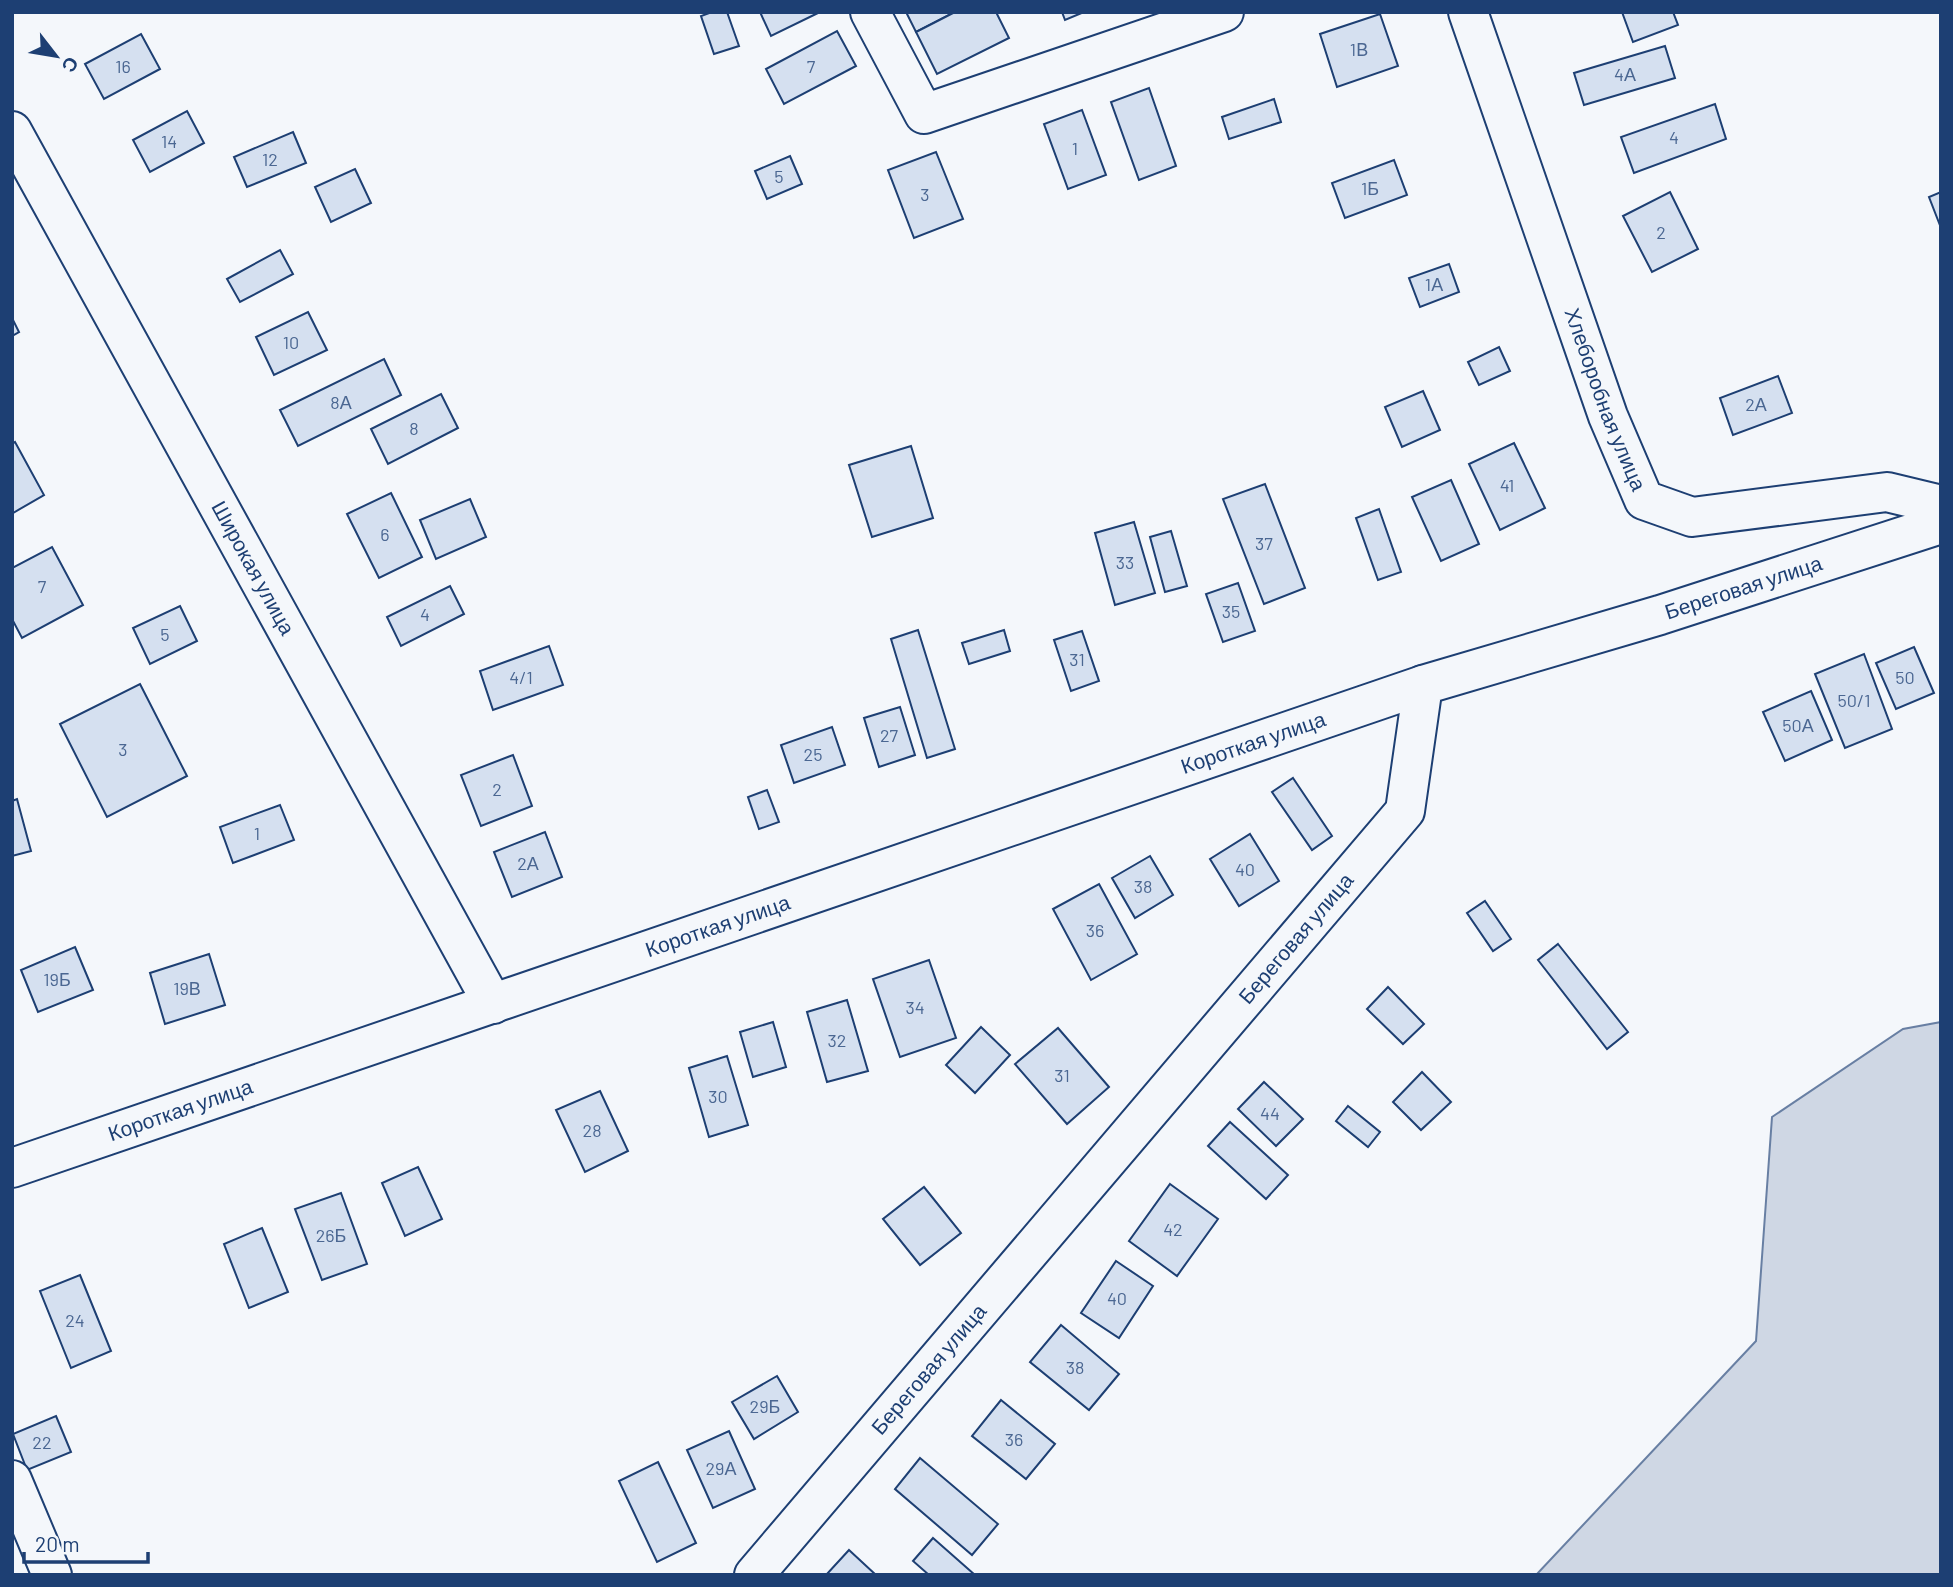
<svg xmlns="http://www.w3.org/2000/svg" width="1953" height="1587" viewBox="0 0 1953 1587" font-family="Barlow,sans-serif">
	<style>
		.water { fill: #cfd7e4; stroke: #687fa3; stroke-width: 2 }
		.building { fill: #d5e0f0; stroke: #1d3f73; stroke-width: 2 }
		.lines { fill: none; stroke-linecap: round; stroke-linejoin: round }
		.minor-casing { stroke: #1d3f73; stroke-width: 42 }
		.minor { stroke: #f4f7fb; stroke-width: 38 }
		.labels { text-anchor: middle; stroke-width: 5; stroke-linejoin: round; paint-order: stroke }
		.number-label { font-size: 18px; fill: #4b6792 }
		.street-label { font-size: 21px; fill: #1d3f73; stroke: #f4f7fb }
	</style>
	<rect width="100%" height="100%" fill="#f4f7fb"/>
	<path class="water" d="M1941,1022V1575H1536L1756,1341L1772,1117L1903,1029Z"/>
	<g class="building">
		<path d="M712,12H727L739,46L714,54L701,16Z"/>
		<path d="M760,12H820L771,36Z"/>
		<path d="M906,12H950L951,14L916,32Z"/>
		<path d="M955,12H996L1009,38L937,74L916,32Z"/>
		<path d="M1062,12H1084L1065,20Z"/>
		<path d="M1622,12H1673L1678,25L1633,42Z"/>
		<path d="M1380,14L1398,66L1337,87L1320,34Z"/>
		<path d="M837,31L856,66L784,104L766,69Z"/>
		<path d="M141,34L160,69L104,99L85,64Z"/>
		<path d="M1665,46L1675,78L1584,105L1574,73Z"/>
		<path d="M1149,88L1176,166L1139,180L1111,102Z"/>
		<path d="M1274,99L1281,122L1229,139L1222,117Z"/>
		<path d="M1715,104L1726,139L1634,173L1621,137Z"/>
		<path d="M1082,110L1106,175L1068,189L1044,124Z"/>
		<path d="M187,111L204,143L150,172L133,140Z"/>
		<path d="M293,132L306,163L247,187L234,157Z"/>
		<path d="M936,152L963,219L914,238L888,170Z"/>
		<path d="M790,156L802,184L767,199L755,171Z"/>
		<path d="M1394,160L1407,195L1345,218L1332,183Z"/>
		<path d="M355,169L371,203L331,222L315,187Z"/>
		<path d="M1670,192L1698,249L1652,272L1623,216Z"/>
		<path d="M1941,192V228L1929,197Z"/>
		<path d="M280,250L293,274L240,302L227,279Z"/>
		<path d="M1449,264L1459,292L1420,307L1409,278Z"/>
		<path d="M308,312L327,350L274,375L256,337Z"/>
		<path d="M12,318L19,332L12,336Z"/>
		<path d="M1499,347L1510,371L1479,385L1468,362Z"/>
		<path d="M384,359L401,395L298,446L280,410Z"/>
		<path d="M1778,376L1792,413L1733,435L1720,398Z"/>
		<path d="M1423,391L1440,430L1402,447L1385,407Z"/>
		<path d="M441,394L458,428L388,464L371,429Z"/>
		<path d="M15,442L44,495L13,513L12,444Z"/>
		<path d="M1514,443L1545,508L1500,530L1469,464Z"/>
		<path d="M911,446L933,518L872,537L849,465Z"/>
		<path d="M1451,480L1479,544L1441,561L1412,497Z"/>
		<path d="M1265,484L1305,588L1264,604L1223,499Z"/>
		<path d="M391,493L422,557L379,578L347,514Z"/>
		<path d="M470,499L486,537L436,559L420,520Z"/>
		<path d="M1379,509L1401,572L1378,580L1356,518Z"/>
		<path d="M1134,522L1155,593L1115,605L1095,533Z"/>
		<path d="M1171,531L1187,586L1165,592L1150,537Z"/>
		<path d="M52,547L83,605L22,638L12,619V568Z"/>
		<path d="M1238,583L1255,631L1223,642L1206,594Z"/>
		<path d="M450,586L464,614L401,646L387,617Z"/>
		<path d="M180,606L197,641L150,664L133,628Z"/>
		<path d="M918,630L955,749L927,758L891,639Z"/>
		<path d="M1004,630L1010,651L969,664L962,643Z"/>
		<path d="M1082,631L1099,681L1071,691L1054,640Z"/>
		<path d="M549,646L563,685L493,710L480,671Z"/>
		<path d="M1914,647L1934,693L1896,709L1876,663Z"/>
		<path d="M1864,654L1892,729L1845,748L1815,674Z"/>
		<path d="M140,684L187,776L107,817L60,724Z"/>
		<path d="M1811,691L1832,740L1785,761L1763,712Z"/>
		<path d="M900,707L915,755L879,767L864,718Z"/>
		<path d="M832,727L845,765L794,783L781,745Z"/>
		<path d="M513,755L532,806L481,826L461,775Z"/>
		<path d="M1293,778L1332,836L1312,850L1272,792Z"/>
		<path d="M767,790L779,822L759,829L748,797Z"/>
		<path d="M17,799L31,851L12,856V801Z"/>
		<path d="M280,805L294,840L233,863L220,827Z"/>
		<path d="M545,832L562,877L512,897L494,852Z"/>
		<path d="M1250,834L1279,881L1239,906L1210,859Z"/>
		<path d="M1150,856L1173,895L1135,918L1112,878Z"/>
		<path d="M1099,884L1137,954L1091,980L1053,909Z"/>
		<path d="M1485,901L1511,939L1493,951L1467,913Z"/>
		<path d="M1558,944L1628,1032L1607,1049L1538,960Z"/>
		<path d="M75,947L93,990L38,1012L21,970Z"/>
		<path d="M209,954L225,1005L165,1024L150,973Z"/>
		<path d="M929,960L956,1038L900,1057L873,979Z"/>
		<path d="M1388,987L1424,1024L1403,1044L1367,1009Z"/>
		<path d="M847,1000L868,1071L827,1082L807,1012Z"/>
		<path d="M773,1022L786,1067L753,1077L740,1032Z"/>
		<path d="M981,1027L1010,1055L975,1093L946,1065Z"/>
		<path d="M1058,1028L1109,1087L1067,1124L1015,1064Z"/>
		<path d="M727,1056L748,1125L709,1137L689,1068Z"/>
		<path d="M1422,1072L1451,1102L1421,1130L1393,1102Z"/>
		<path d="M1264,1082L1303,1119L1276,1146L1238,1109Z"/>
		<path d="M600,1091L628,1151L585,1172L556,1110Z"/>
		<path d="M1348,1106L1380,1132L1368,1147L1336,1121Z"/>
		<path d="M1230,1122L1288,1175L1266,1199L1208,1146Z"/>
		<path d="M418,1167L442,1219L405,1236L382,1183Z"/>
		<path d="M1170,1184L1218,1219L1177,1276L1129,1241Z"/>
		<path d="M924,1187L961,1233L920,1265L883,1219Z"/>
		<path d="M341,1193L367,1264L322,1280L295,1209Z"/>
		<path d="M262,1228L288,1292L249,1308L224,1244Z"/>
		<path d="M1116,1261L1153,1286L1119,1338L1081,1313Z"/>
		<path d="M80,1275L111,1351L71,1368L40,1291Z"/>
		<path d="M1061,1325L1119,1374L1089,1410L1030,1362Z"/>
		<path d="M777,1376L798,1412L754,1439L732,1402Z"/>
		<path d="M1001,1400L1055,1444L1026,1479L972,1436Z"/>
		<path d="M56,1416L71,1452L27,1470L13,1434Z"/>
		<path d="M729,1431L755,1489L713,1508L687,1450Z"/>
		<path d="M920,1458L998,1524L972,1555L895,1489Z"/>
		<path d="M658,1462L696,1543L657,1562L619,1481Z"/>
		<path d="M933,1538L975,1575H929L913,1561Z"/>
		<path d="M849,1550L876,1575H826Z"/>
	</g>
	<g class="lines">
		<defs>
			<g id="minor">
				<path d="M870,12L924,114L1224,12"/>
				<path id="s1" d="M1468,12L1608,416L1644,500L1692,517L1887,492L1941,505"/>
				<path id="s2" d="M12,131L493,1004"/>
				<path id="s3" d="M12,1168L1423,685"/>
				<path d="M12,1480L52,1575"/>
				<path id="s4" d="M754,1575L1405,811L1423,685L1660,615L1941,524"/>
			</g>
		</defs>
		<use href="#minor" class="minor-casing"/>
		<use href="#minor" class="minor"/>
	</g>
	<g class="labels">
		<g class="number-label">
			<text x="1359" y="56">1В</text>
			<text x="123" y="73">16</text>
			<text x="811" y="73">7</text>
			<text x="1625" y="81">4А</text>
			<text x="1674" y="144">4</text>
			<text x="169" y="148">14</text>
			<text x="1075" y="155">1</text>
			<text x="270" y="166">12</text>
			<text x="779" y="183">5</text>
			<text x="1370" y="195">1Б</text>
			<text x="925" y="201">3</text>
			<text x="1661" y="239">2</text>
			<text x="1434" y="291">1А</text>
			<text x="291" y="349">10</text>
			<text x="341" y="409">8А</text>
			<text x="1756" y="411">2А</text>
			<text x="414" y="435">8</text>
			<text x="1507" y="492">41</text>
			<text x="385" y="541">6</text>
			<text x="1264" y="550">37</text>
			<text x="1125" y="569">33</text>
			<text x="42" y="593">7</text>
			<text x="1231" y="618">35</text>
			<text x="425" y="621">4</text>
			<text x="165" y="641">5</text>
			<text x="1077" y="666">31</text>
			<text x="521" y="684">4/1</text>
			<text x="1905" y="684">50</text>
			<text x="1854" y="707">50/1</text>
			<text x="1798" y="732">50А</text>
			<text x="889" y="742">27</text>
			<text x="123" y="756">3</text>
			<text x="813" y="761">25</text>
			<text x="497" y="796">2</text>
			<text x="257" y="840">1</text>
			<text x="528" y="870">2А</text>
			<text x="1245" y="876">40</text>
			<text x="1143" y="893">38</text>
			<text x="1095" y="937">36</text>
			<text x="57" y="986">19Б</text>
			<text x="187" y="995">19В</text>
			<text x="915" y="1014">34</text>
			<text x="837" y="1047">32</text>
			<text x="1062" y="1082">31</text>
			<text x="718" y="1103">30</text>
			<text x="1270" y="1120">44</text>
			<text x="592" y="1137">28</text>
			<text x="1173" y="1236">42</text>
			<text x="331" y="1242">26Б</text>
			<text x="1117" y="1305">40</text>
			<text x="75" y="1327">24</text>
			<text x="1075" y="1374">38</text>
			<text x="765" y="1413">29Б</text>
			<text x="1014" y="1446">36</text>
			<text x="42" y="1449">22</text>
			<text x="721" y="1475">29А</text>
		</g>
		<g class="street-label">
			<text dy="7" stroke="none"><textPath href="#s1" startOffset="411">Хлеборобная улица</textPath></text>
			<text dy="7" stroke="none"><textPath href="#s2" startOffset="499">Широкая улица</textPath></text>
			<text dy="7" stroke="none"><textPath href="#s4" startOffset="1466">Береговая улица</textPath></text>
			<text dy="7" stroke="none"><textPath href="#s3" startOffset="1312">Короткая улица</textPath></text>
			<text dy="7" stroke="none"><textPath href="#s3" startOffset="746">Короткая улица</textPath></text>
			<text dy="7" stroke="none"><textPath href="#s4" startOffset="836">Береговая улица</textPath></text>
			<text dy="7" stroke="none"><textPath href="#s3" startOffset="178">Короткая улица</textPath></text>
			<text dy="7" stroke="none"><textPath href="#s4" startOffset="270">Береговая улица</textPath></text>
		</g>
	</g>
	<rect width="1953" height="1587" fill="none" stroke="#1d3f73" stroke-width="28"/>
	<g transform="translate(56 56) rotate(121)" stroke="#f4f7fb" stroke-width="5" paint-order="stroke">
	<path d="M0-5L12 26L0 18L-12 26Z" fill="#1d3f73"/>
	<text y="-10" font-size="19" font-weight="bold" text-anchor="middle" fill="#1d3f73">С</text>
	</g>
	<path d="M24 1552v10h124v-10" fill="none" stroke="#1d3f73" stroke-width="3.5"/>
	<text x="35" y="1552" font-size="21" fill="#1d3f73" stroke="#f4f7fb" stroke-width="5" paint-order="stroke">20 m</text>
</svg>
